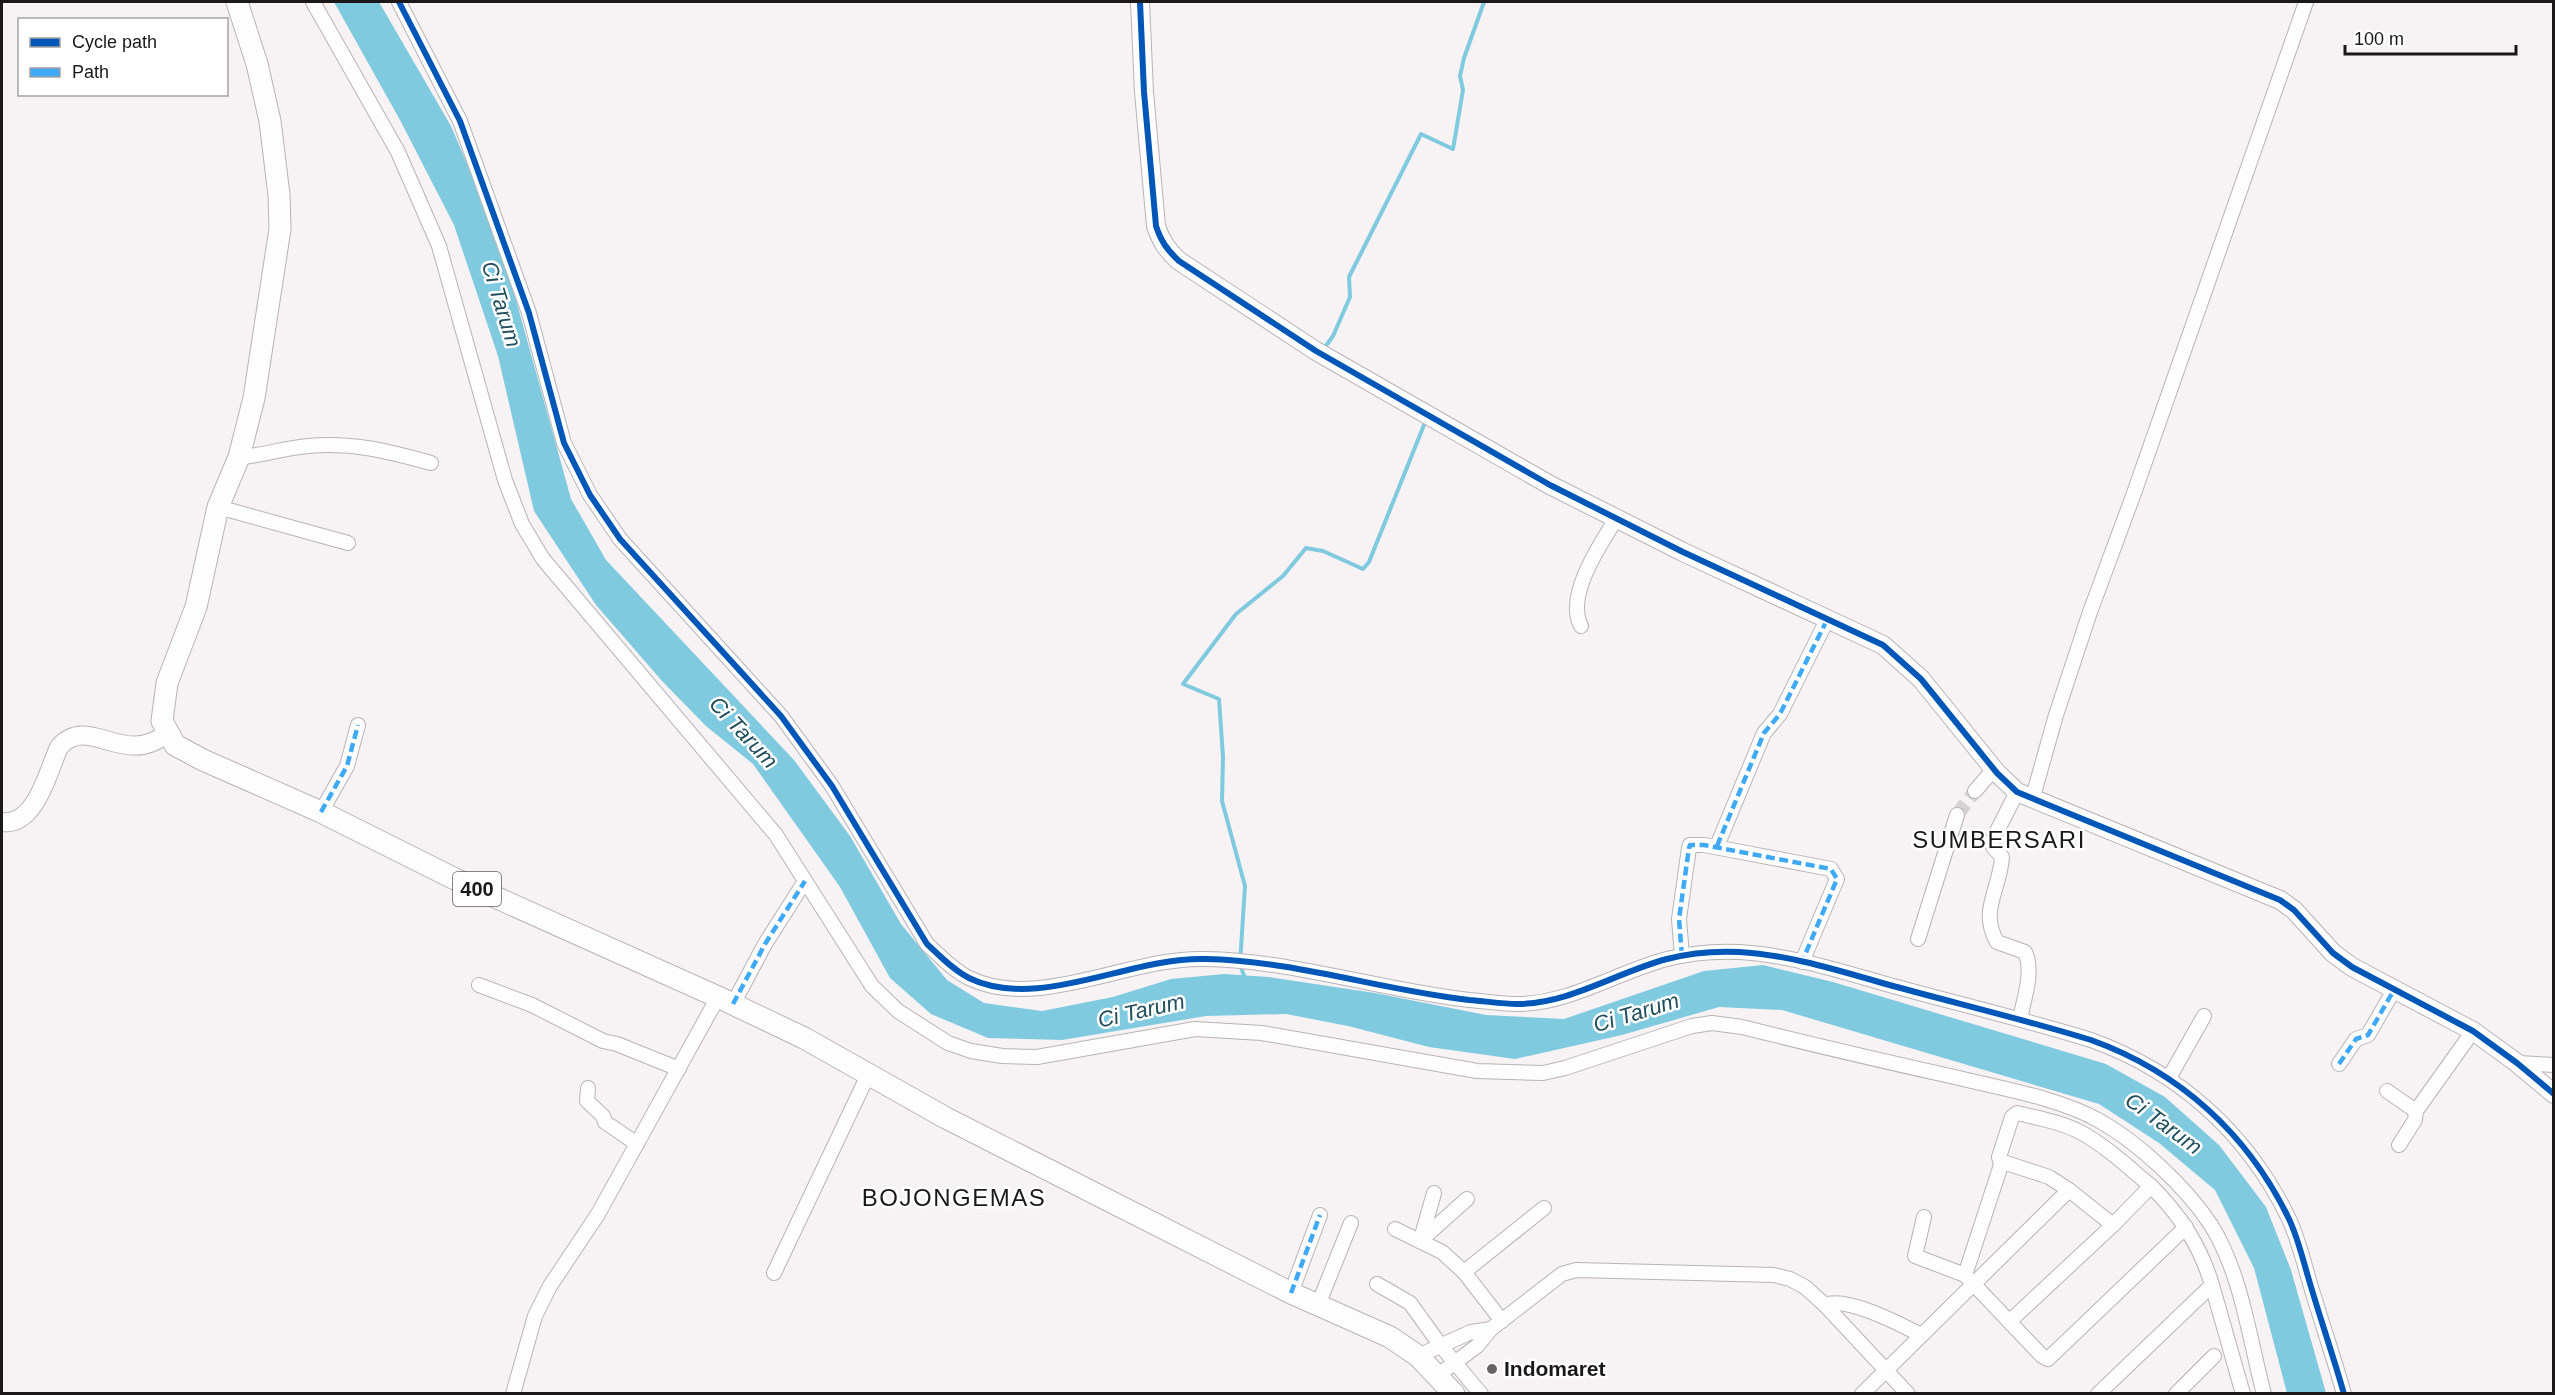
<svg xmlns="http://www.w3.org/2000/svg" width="2555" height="1395" viewBox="0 0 2555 1395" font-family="Arial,sans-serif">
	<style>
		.water { fill: #80cae0 }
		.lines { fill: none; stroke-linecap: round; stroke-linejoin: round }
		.stream { stroke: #80cae0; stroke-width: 4 }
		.street-tunnel { stroke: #d6d1d3; stroke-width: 14; stroke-dasharray: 14 7; stroke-linecap: butt }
		.street-casing { stroke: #b8b4b6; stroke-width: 16 }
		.secondary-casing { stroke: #b8b4b6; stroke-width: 20 }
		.primary-casing { stroke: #b8b4b6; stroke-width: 23 }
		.street { stroke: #fefdfd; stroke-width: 14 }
		.secondary { stroke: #fefdfd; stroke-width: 18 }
		.primary { stroke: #fefdfd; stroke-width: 21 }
		.quiet { stroke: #3fa9f5; stroke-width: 4.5; stroke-dasharray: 9 4.5; stroke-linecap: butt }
		.cycleway-casing { stroke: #fff; stroke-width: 10 }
		.cycleway { stroke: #0057b8; stroke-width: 6 }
		.poi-dot { fill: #686466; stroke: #fff; stroke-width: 2 }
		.labels { text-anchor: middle; stroke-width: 5; stroke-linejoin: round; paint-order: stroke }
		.shield { fill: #fff; stroke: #5f5d5e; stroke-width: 1.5 }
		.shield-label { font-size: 20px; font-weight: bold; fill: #1b1819 }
		.poi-label { font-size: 21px; font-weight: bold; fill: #1b1819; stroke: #fff; text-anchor: start }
		.water-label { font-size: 22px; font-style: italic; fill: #214f5d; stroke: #fff }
		.quarter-label { font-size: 24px; letter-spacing: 1.5px; fill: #1b1819; stroke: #fff }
	</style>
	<rect width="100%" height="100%" fill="#f7f2f4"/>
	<path class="water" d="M334,2H379L451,126L485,206L513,289L571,499L606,560L794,760L850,836L901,924L947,980L984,1003L1042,1011L1113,997L1171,979L1224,974L1269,977L1375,993L1486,1015L1564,1019L1704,971L1763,965L1833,982L2106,1064L2165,1097L2219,1145L2266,1207L2291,1270L2326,1393H2287L2254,1268L2215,1190L2159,1143L2099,1104L1782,1010L1719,1007L1622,1035L1515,1059L1429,1047L1348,1026L1286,1014L1206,1016L1062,1040L988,1038L931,1014L890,978L840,887L753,764L706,726L662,681L596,605L534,511L498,356L454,225L400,120Z"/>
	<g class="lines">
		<g class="stream">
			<path d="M1327,348L1325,347L1333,336L1350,297L1349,277L1421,134L1453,149L1463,90L1460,76L1464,58L1484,2"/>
			<path d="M1245,979L1240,964L1245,886L1222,801L1223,757L1219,699L1183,684L1236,614L1283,576L1306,548L1323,551L1363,569L1369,562L1426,420"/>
		</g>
		<path class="street-tunnel" d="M1957,815L1975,791"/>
		<defs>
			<g id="street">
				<path d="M313,2L398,152L439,246L505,480L522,524L543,559L776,835L872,986L898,1011L948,1043L971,1051L1002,1056L1037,1057L1195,1029L1262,1033L1477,1071L1543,1073L1565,1068L1692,1026L1712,1023L1742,1027C1814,1045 1887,1062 1959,1078C2004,1089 2058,1098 2098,1120C2138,1142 2186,1187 2211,1225C2242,1275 2249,1338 2264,1394"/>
				<path d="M399,2L460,121L529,313L564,443L590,495L620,539L781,716L832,786L927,944C940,956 953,970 969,978C1038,1012 1131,956 1206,959C1295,961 1381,990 1469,1000C1485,1001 1502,1004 1517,1004C1570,1004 1617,972 1667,959C1690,953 1717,951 1739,952C1792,955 1843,972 1893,986C1959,1004 2026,1020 2091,1040C2180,1072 2248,1134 2289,1219C2298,1238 2303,1260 2309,1280C2320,1318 2333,1355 2344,1394"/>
				<path d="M239,457C262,456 284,448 308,446C353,442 388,451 431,463"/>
				<path d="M218,507L348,543"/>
				<path d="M1581,626C1565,596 1600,545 1616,519"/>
				<path d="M1975,791L1994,769"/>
				<path d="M2017,792L1992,841L1993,847L2002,857C2000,890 1979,910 1997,942L2025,952C2034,972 2024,998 2020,1019"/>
				<path d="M2032,800L2056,715L2090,612L2133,496L2306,2"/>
				<path d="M321,812L347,766L358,725"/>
				<path d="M1717,846L1764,733L1780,714L1827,620"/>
				<path d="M1918,939L1957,815"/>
				<path d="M1682,956L1679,919L1689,848L1690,845H1704L1831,869L1837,879L1802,962"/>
				<path d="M479,985L532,1005L603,1041L617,1044L679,1069"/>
				<path d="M733,1004L765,944L805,881"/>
				<path d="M2517,1063L2554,1065"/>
				<path d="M2339,1064L2356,1039L2368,1035L2394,990"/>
				<path d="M2169,1078L2204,1016"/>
				<path d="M588,1088L587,1101L603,1116L605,1122L637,1144"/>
				<path d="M2387,1091L2416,1111"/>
				<path d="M2017,1113C2038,1118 2061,1122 2080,1132C2106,1146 2128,1167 2151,1186L2113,1225L2069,1190L2049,1177L2000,1161L1999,1157L2012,1117Z"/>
				<path d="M2399,1145L2415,1120L2416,1111L2473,1031"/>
				<path d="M2002,1162L1965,1275L2042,1356L2048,1359L2186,1227"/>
				<path d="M1924,1217L1915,1256L1965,1275"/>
				<path d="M1395,1229L1442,1252L1464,1272L1502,1321"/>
				<path d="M1421,1239L1434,1193"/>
				<path d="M1420,1241L1467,1199"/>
				<path d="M1464,1272L1544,1208"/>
				<path d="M774,1273L868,1075"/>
				<path d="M1377,1284L1410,1303L1441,1346L1481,1394"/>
				<path d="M2212,1285L2243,1394"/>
				<path d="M1291,1293L1320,1215"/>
				<path d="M1318,1305L1351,1223"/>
				<path d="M1825,1305C1846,1296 1900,1324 1921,1335"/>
				<path d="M2010,1321L2113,1225"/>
				<path d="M1491,1329L1562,1274L1576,1270L1774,1275L1790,1279L1805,1287L1825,1305L1908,1394"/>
				<path d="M1418,1356L1471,1332L1491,1329L1477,1346L1437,1376"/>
				<path d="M513,1394L535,1316L550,1286L598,1214L718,997"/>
				<path d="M1862,1394L2069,1190"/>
				<path d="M2098,1394L2212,1285C2200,1245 2180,1215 2151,1186"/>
				<path d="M2176,1394L2214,1356"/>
			</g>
			<g id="secondary">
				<path d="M1140,2L1144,92L1156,226C1161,241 1167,250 1179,261L1316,351L1550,485L1683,552L1883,645L1921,679L1997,773L2017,792L2280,900L2294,910L2333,953L2352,967L2473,1031L2517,1063L2554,1094"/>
				<path d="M2,822C35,827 48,772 59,747C89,713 124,769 167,733"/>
			</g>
			<path id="primary" d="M237,2L257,64L270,121L279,195L280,229L254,398L239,457L218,507L196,607L167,683L162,721L175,745L203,760L321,812L455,879L718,997L804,1038L946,1118L1291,1293L1390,1337L1418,1356L1454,1394"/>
		</defs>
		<use href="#street" class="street-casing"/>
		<use href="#secondary" class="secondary-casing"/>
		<use href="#primary" class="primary-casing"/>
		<use href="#street" class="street"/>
		<use href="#secondary" class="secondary"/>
		<use href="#primary" class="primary"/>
		<g class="quiet">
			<path d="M321,812L347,766L358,725"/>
			<path d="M1717,846L1764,733L1780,714L1827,620"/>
			<path d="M1682,956L1679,919L1689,848L1690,845H1704L1831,869L1837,879L1802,962"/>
			<path d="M733,1004L765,944L805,881"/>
			<path d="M2339,1064L2356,1039L2368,1035L2394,990"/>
			<path d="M1291,1293L1320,1215"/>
		</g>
		<defs>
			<g id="cycleway">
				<path d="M399,2L460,121L529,313L564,443L590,495L620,539L781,716L832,786L927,944C940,956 953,970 969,978C1038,1012 1131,956 1206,959C1295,961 1381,990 1469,1000C1485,1001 1502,1004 1517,1004C1570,1004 1617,972 1667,959C1690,953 1717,951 1739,952C1792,955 1843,972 1893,986C1959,1004 2026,1020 2091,1040C2180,1072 2248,1134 2289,1219C2298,1238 2303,1260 2309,1280C2320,1318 2333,1355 2344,1394"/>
				<path d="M1140,2L1144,92L1156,226C1161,241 1167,250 1179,261L1316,351L1550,485L1683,552L1883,645L1921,679L1997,773L2017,792L2280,900L2294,910L2333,953L2352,967L2473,1031L2517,1063L2554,1094"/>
			</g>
		</defs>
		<use href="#cycleway" class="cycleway-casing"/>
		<use href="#cycleway" class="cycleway"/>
	</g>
	<circle class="poi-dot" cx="1492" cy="1369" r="6"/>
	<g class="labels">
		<rect class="shield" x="453" y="872" width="48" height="34" rx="4.5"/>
		<g class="shield-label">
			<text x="477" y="896">400</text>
		</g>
		<g class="poi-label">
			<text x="1504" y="1376">Indomaret</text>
		</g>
		<g class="water-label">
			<text transform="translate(502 304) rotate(73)" y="8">Ci Tarum</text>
			<text transform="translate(744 732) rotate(47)" y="8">Ci Tarum</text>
			<text transform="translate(1141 1010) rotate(-13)" y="8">Ci Tarum</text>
			<text transform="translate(1636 1012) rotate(-17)" y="8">Ci Tarum</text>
			<text transform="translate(2164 1123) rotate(36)" y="8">Ci Tarum</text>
		</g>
		<g class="quarter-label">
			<text x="1999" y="848">SUMBERSARI</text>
			<text x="954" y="1206">BOJONGEMAS</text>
		</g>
	</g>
	<rect width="2555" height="1395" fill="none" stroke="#1b1819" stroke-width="6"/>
	<rect x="18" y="18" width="210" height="78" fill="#ffffff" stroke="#a4a3a3" stroke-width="1.5"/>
	<rect x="30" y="38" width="30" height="9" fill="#0057b8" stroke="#a4a3a3" stroke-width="1.5"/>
	<text x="72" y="48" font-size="18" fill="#1b1819">Cycle path</text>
	<rect x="30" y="68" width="30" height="9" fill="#3fa9f5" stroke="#a4a3a3" stroke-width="1.5"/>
	<text x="72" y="78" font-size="18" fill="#1b1819">Path</text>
	<path d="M2345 45v9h171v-9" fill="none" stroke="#1b1819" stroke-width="3"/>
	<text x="2354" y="45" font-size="18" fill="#1b1819" stroke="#ffffff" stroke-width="4.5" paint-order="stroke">100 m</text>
</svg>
